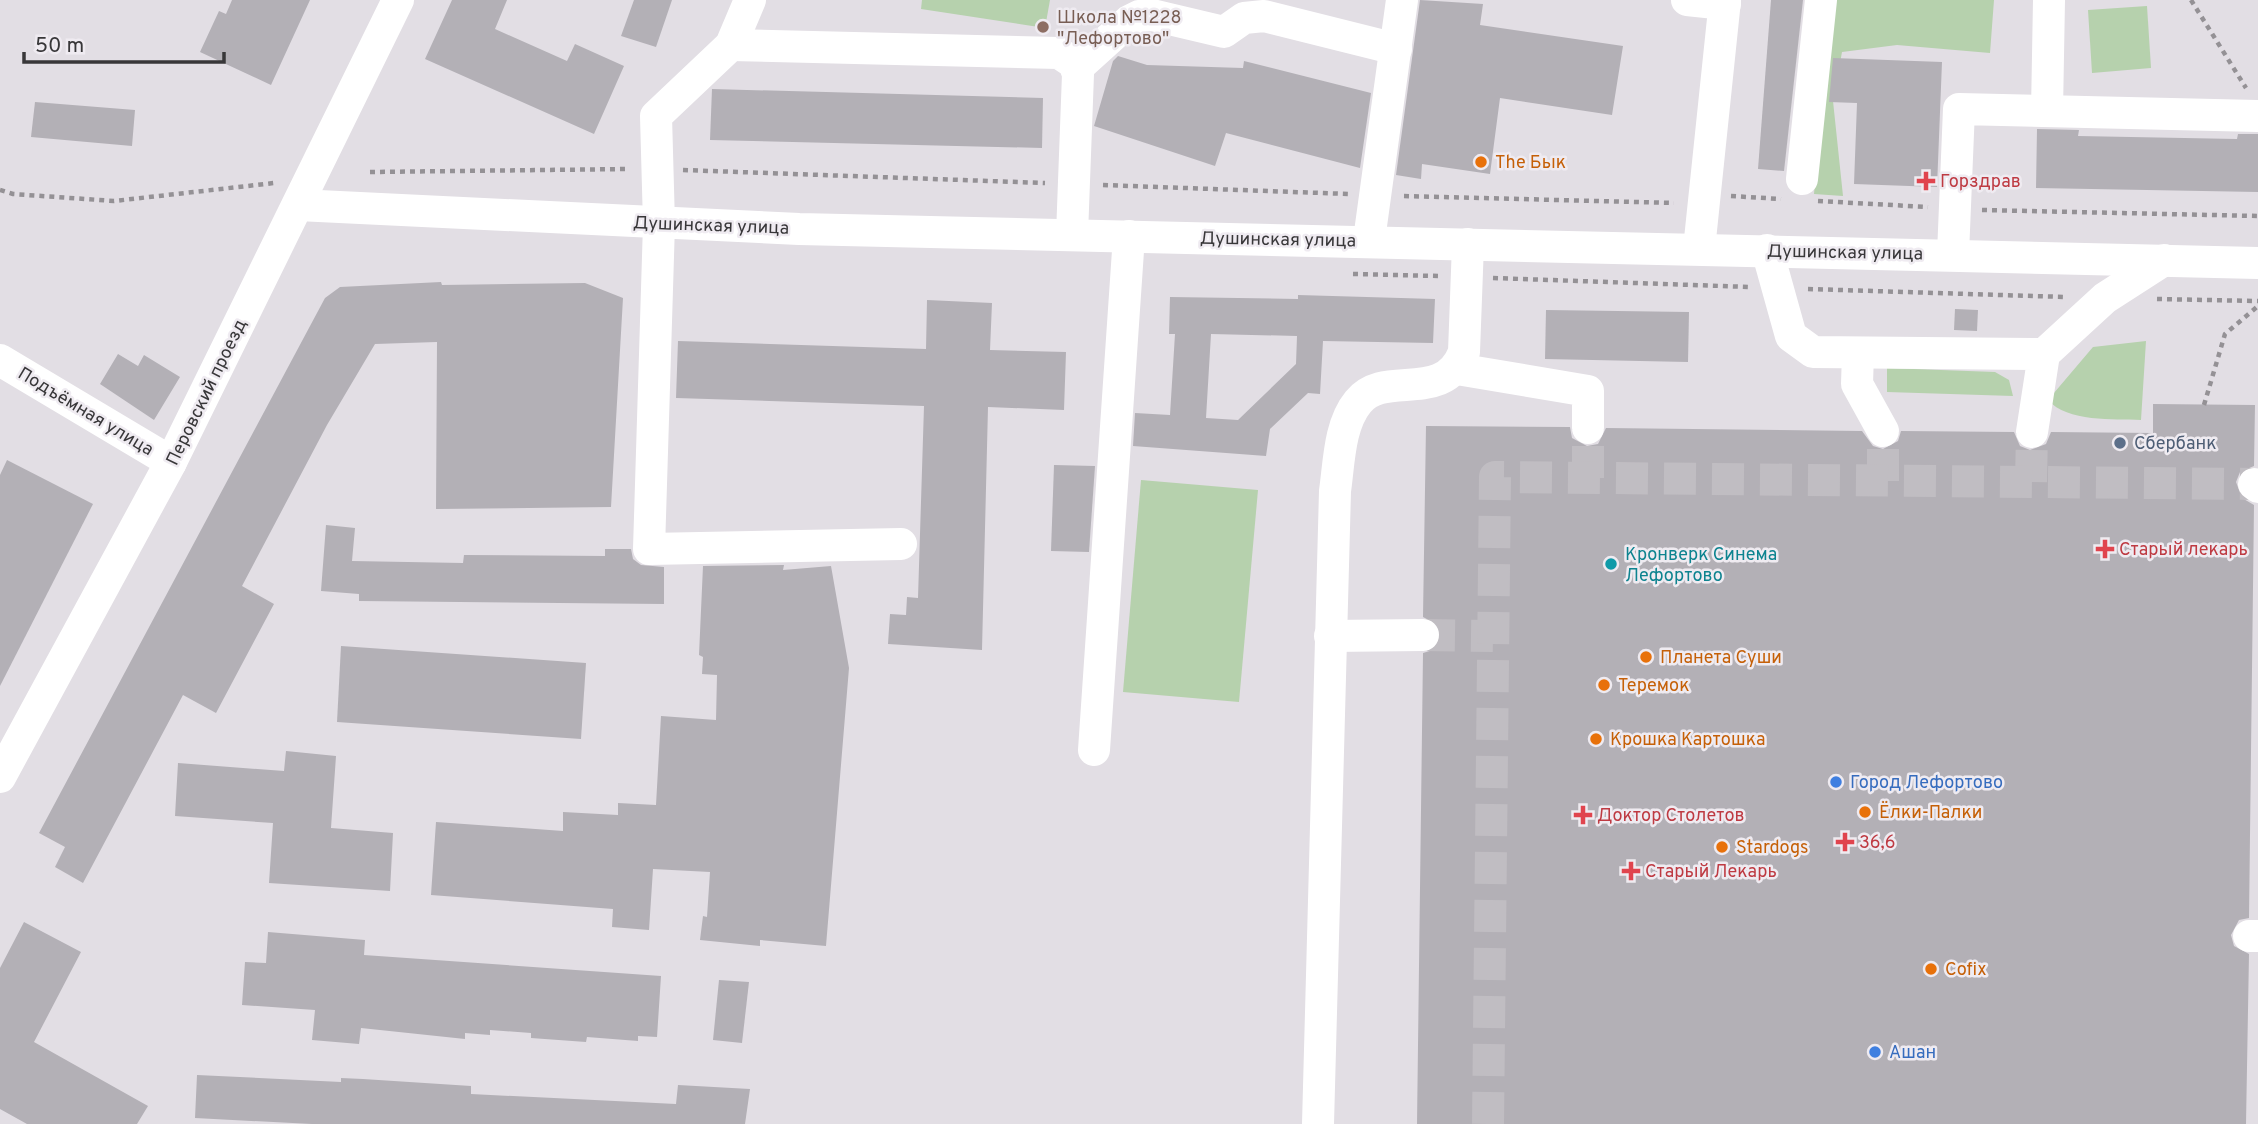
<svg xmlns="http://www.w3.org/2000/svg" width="2258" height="1124" viewBox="0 0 2258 1124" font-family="Overpass,sans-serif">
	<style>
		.green { fill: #b6d1ad }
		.building { fill: #b3b0b6; fill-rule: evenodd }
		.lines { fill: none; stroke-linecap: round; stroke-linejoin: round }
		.minor-tunnel { stroke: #c0bdc2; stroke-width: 32; stroke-dasharray: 32 16; stroke-linecap: butt }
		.path { stroke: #949195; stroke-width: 4.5; stroke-dasharray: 5 5; stroke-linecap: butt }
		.minor { stroke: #fff; stroke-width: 32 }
		.education-dot { fill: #8d6e63; stroke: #efebf1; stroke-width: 2.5 }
		.food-dot { fill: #e8710a; stroke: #efebf1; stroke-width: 2.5 }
		.health-dot { fill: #e0444e; stroke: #efebf1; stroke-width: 2.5 }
		.service-dot { fill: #5c6f8a; stroke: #efebf1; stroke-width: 2.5 }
		.culture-dot { fill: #0f9aa8; stroke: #efebf1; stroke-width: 2.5 }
		.shop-dot { fill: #3f7fe0; stroke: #efebf1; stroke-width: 2.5 }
		.labels { text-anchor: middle; stroke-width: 5; stroke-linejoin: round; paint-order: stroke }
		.education-label { font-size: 18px; fill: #785e54; stroke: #efebf1; text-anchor: start }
		.food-label { font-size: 18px; fill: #c56008; stroke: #efebf1; text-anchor: start }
		.health-label { font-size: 18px; fill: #be3a42; stroke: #efebf1; text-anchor: start }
		.street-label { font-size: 18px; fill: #383739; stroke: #efebf1 }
		.service-label { font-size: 18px; fill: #4e5e75; stroke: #efebf1; text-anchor: start }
		.culture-label { font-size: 18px; fill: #0d838f; stroke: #efebf1; text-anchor: start }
		.shop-label { font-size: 18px; fill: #366cbe; stroke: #efebf1; text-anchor: start }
	</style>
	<rect width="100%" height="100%" fill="#e2dee4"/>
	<g class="green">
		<path d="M922,0H1050L1045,28L921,9Z"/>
		<path d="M1830,0H1994L1990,53L1897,45L1842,52L1833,101L1843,196L1814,194Z"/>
		<path d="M2147,6L2151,68L2092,73L2088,10Z"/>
		<path d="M2146,341L2141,420C2114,419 2067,422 2048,400L2093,347Z"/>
		<path d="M1887,368L1995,372L2009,380L2013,396L1887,392Z"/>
		<path d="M1141,480L1258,490L1239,702L1123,692Z"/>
	</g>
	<g class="building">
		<path d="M232,0H310L271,85L200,52L219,11L226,14Z"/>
		<path d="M452,0H507L495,29L567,61L575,44L624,66L594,134L425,59Z"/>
		<path d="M634,0H672L656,47L621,36Z"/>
		<path d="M1420,0L1483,4L1480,25L1623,46L1612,115L1500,98L1490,174L1422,164L1421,179L1396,175Z"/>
		<path d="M1771,0H1803L1784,171L1758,169Z"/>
		<path d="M1118,56L1147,65L1243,68L1244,61L1371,93L1360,168L1226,133L1215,166L1094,126L1113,61Z"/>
		<path d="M1833,58L1942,62L1937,187L1854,184L1857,103L1829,102Z"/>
		<path d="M712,89L1043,98L1042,148L710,140Z"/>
		<path d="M35,102L135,110L132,146L31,137Z"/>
		<path d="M2037,129L2079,130L2078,136L2237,139L2238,134H2258V192L2036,188Z"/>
		<path d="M441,282L442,285L585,283L623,298L611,507L436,509L437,342L375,344L327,425L242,586L274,604L216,713L183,695L83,883L55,867L65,847L39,833L325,298L340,287Z"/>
		<path d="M1298,295L1435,299L1433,343L1323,341L1320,394L1308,393L1270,429L1266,456L1133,446L1135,413L1170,415L1175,334H1169L1170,297L1298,299ZM1211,334L1297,336L1296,364L1238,420L1206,418Z"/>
		<path d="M927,300L992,303L990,350L1066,352L1064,410L988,407L982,650L888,644L890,614L906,615L907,597L918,598L924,406L676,398L678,341L926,349Z"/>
		<path d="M1955,309L1978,310L1977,331L1954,330Z"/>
		<path d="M1546,310L1689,312L1688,362L1545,359Z"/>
		<path d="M118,354L138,366L144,355L180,377L154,420L100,384Z"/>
		<path d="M2153,404L2255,405L2254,466L2240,472L2236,482L2242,498L2254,505L2249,918L2239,920L2231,935L2234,946L2249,954L2246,1124H1417L1423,653L1433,650L1441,635L1438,625L1423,617L1426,426L1570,427L1572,438L1587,446L1598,444L1606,428L1862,431L1873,446L1883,449L1898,441L1901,431L2014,432L2020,446L2030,450L2046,444L2051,432L2153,433Z"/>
		<path d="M7,460L93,504L0,686V475Z"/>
		<path d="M1054,465L1095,466L1089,552L1051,551Z"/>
		<path d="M326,525L355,528L352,561L463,563L464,555L605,556V549H631L633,559L641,565L664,567V604L359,601V594L321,591Z"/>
		<path d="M784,565L783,570L831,566L849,668L826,946L760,940V946L700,940L703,916L707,917L710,872L653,869L649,930L612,927L613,909L431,895L436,822L563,831V812L618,815V803L656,805L661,716L716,720L717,675L702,674L703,657L699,655L703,566Z"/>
		<path d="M341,646L586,663L581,739L337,722Z"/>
		<path d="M286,751L336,756L331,828L393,833L390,891L269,883L273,823L175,816L178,763L284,771Z"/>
		<path d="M24,922L81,952L34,1042L148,1106L137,1124H27L0,1109V968Z"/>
		<path d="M268,932L365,940L364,955L661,976L657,1037L638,1036V1041L587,1037L586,1042L531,1038V1033L490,1030V1035L465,1033V1039L361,1028L359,1044L312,1040L315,1010L242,1005L245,962L266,963Z"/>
		<path d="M719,980L749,982L742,1043L713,1040Z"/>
		<path d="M197,1075L341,1082V1078L363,1079L471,1086V1094L676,1104L678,1085L750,1089L745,1124H312L195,1118Z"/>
	</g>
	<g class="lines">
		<g class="minor-tunnel">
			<path d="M1588,478V428"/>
			<path d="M1883,481V431"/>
			<path d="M2031,482L2032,432"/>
			<path d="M1423,635L1493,636"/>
			<path d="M1488,1124L1495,477L2254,484"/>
		</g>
		<g class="path">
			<path d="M2191,0L2246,88"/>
			<path d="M683,170L1045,183"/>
			<path d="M370,172L629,169"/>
			<path d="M1103,185L1349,194"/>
			<path d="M0,190L13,194L114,201L274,183"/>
			<path d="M1404,196L1674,203"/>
			<path d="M1731,196L1781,199"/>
			<path d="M1818,201L1928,207"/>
			<path d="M1982,210L2258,216"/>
			<path d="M1353,274L1439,276"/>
			<path d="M1493,278L1750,287"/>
			<path d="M1808,289L2065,297"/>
			<path d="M2157,299L2258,301"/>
			<path d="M2204,405L2225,334L2258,306"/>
		</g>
		<g class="minor">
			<path d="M750,0L731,45L656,116L659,224L649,549L901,544"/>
			<path d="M1687,0L1725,4"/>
			<path d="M731,45L1059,53L1074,63L1078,74L1072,235"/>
			<path d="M1077,68L1129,21L1139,16L1152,15L1224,32L1244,18L1264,16L1396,49"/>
			<path d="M2047,111L2049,0"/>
			<path d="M1802,179L1821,0"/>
			<path d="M298,205L799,229L2258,263"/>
			<path d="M1369,240L1402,0"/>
			<path d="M1699,249L1725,0"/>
			<path d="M1767,250L1791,336L1813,352L2044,354L2032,432"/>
			<path d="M1953,254L1959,109L2258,116"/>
			<path d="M1858,353L1857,384L1883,431"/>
			<path d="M2044,354L2105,298L2164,260"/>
			<path d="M0,360L171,462"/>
			<path d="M1457,369L1588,391V428"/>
			<path d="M2254,484L2258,487"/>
			<path d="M1330,636L1423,635"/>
			<path d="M1094,750L1129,236"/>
			<path d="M0,777L171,462L398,0"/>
			<path d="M2249,936H2258"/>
			<path d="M1318,1124L1335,491C1339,464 1339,425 1358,402C1385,368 1443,406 1464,352L1468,244"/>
		</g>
	</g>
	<circle class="education-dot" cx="1043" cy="27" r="7"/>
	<g class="food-dot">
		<circle cx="1481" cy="162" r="7"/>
		<circle cx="1646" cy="657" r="7"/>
		<circle cx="1604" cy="685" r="7"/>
		<circle cx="1596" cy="739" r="7"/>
		<circle cx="1865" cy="812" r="7"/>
		<circle cx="1722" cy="847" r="7"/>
		<circle cx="1931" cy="969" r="7"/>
	</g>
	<g class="health-dot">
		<path d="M1922.5 170.5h7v7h7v7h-7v7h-7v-7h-7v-7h7z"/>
		<path d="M2101.5 538.5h7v7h7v7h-7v7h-7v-7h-7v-7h7z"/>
		<path d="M1579.5 804.5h7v7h7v7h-7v7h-7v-7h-7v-7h7z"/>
		<path d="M1841.5 831.5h7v7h7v7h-7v7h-7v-7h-7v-7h7z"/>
		<path d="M1627.5 860.5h7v7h7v7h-7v7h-7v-7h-7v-7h7z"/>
	</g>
	<circle class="service-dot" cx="2120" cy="443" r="7"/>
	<circle class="culture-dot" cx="1611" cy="564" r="7"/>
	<g class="shop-dot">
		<circle cx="1836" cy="782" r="7"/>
		<circle cx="1875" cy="1052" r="7"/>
	</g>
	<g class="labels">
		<g class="education-label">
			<text x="1057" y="23">Школа №1228<tspan x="1057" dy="21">"Лефортово"</tspan></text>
		</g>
		<g class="food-label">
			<text x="1495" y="168">The Бык</text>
			<text x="1660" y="663">Планета Суши</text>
			<text x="1618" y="691">Теремок</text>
			<text x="1610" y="745">Крошка Картошка</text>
			<text x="1879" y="818">Ёлки-Палки</text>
			<text x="1736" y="853">Stardogs</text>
			<text x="1945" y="975">Cofix</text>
		</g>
		<g class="health-label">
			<text x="1940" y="187">Горздрав</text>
			<text x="2119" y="555">Старый лекарь</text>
			<text x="1597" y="821">Доктор Столетов</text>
			<text x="1859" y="848">36,6</text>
			<text x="1645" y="877">Старый Лекарь</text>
		</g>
		<g class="street-label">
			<text transform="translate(711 225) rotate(2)" y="6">Душинская улица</text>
			<text transform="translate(1278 239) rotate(1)" y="6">Душинская улица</text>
			<text transform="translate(1845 252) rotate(1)" y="6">Душинская улица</text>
			<text transform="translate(206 392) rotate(-64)" y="6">Перовский проезд</text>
			<text transform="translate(86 411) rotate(31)" y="6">Подъёмная улица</text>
		</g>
		<g class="service-label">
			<text x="2134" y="449">Сбербанк</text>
		</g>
		<g class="culture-label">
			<text x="1625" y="560">Кронверк Синема<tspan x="1625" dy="21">Лефортово</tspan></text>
		</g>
		<g class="shop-label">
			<text x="1850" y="788">Город Лефортово</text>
			<text x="1889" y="1058">Ашан</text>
		</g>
	</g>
	<path d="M24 52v10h200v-10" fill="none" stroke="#383739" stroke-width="3.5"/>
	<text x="35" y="52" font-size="21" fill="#383739" stroke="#efebf1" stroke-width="5" paint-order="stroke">50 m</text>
</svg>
